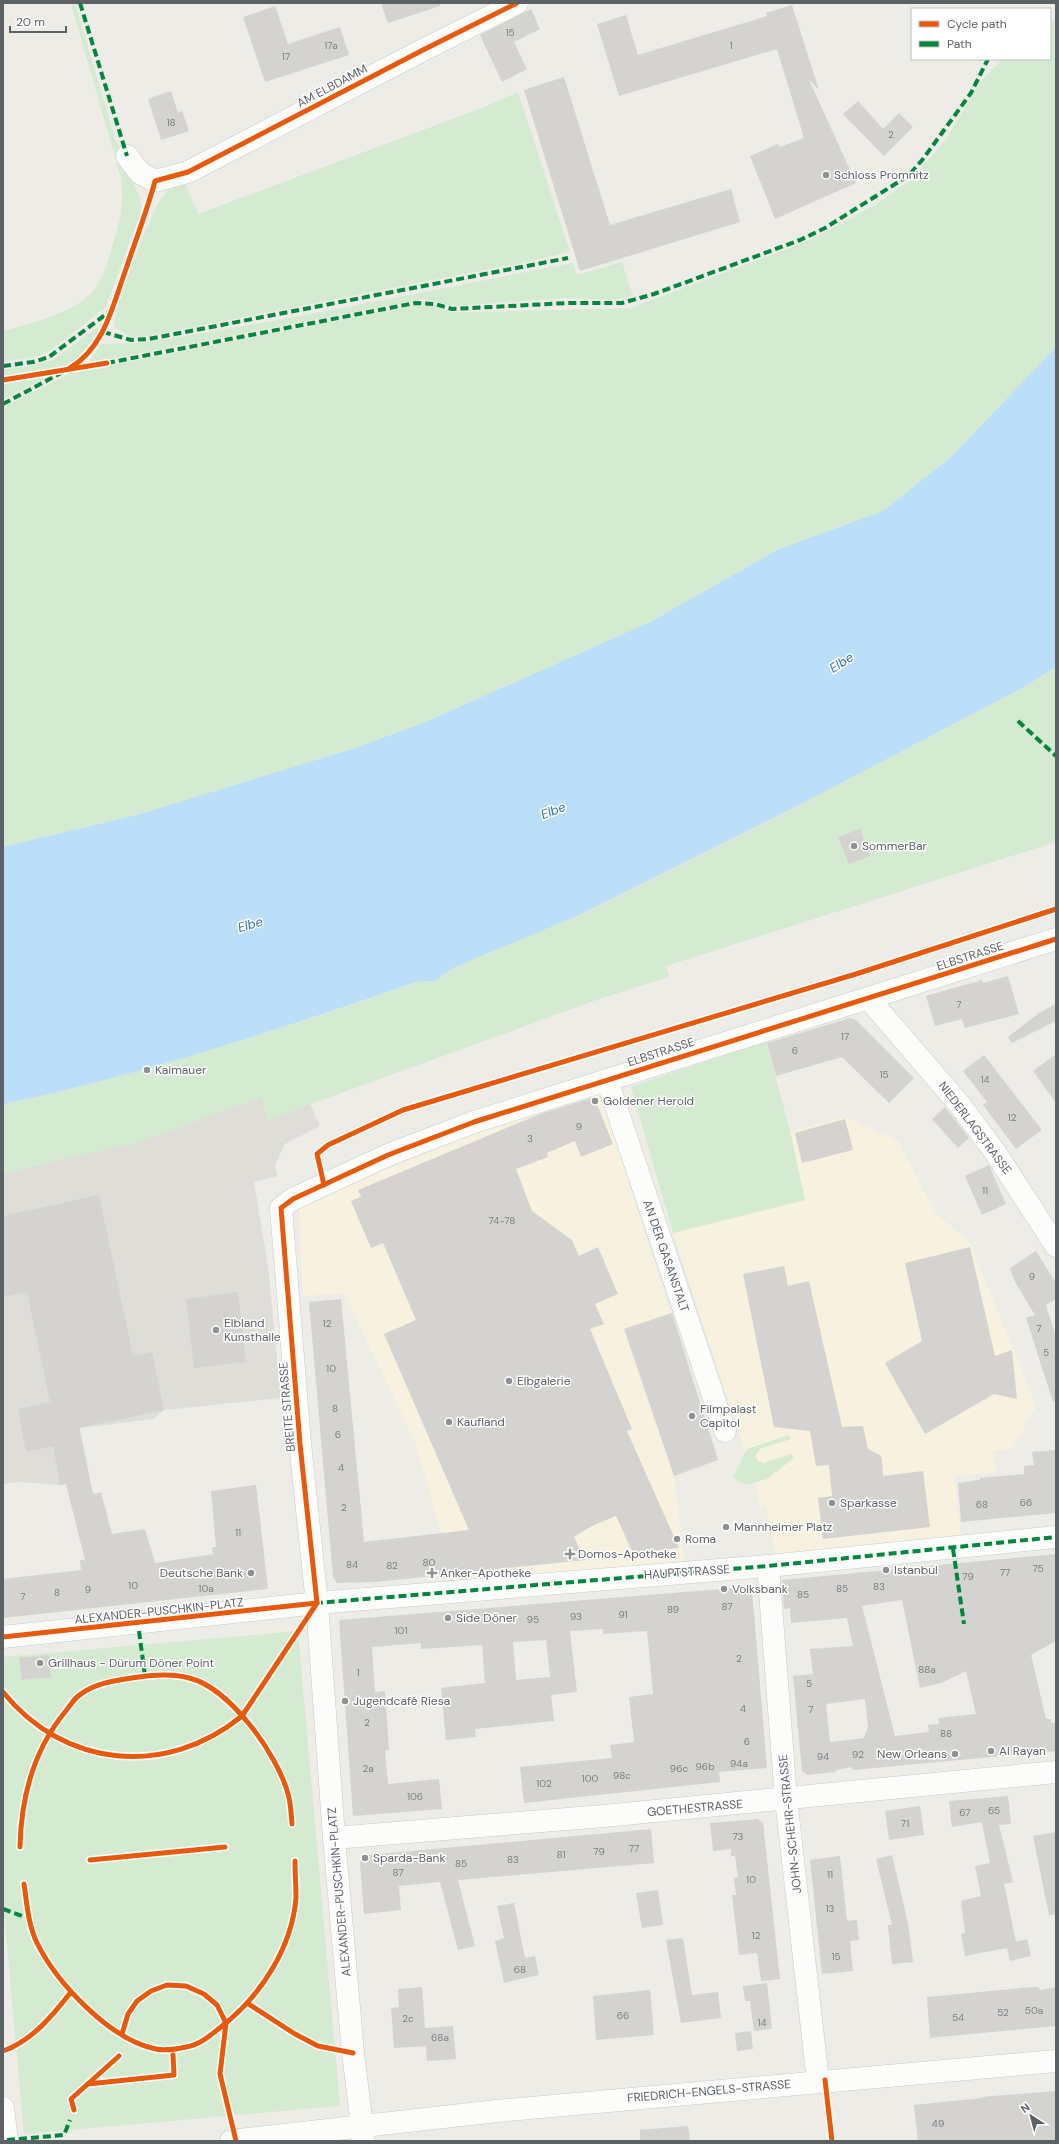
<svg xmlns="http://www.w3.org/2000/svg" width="1059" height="2144" viewBox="0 0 1059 2144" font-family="'DM Sans',sans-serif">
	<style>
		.commercial { fill: #f7f2e0 }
		.industrial { fill: #deddd8 }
		.green { fill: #d4ebd1 }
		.water { fill: #bbdff8 }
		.building { fill: #d4d3d0; fill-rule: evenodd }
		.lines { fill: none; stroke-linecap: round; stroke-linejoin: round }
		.street-casing { stroke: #cacaca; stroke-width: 23 }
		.secondary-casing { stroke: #c9c9c8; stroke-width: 23 }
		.street { stroke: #fcfcfb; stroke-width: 22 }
		.secondary { stroke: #fcfcfb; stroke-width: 22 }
		.quiet { stroke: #00873e; stroke-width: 4; stroke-dasharray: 8 4; stroke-linecap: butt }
		.cycleway-casing { stroke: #fff; stroke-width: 8 }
		.cycleway { stroke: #e8590c; stroke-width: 5 }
		.poi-dot { fill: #8f9293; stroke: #fff; stroke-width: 1.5 }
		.labels { text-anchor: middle; stroke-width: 3; stroke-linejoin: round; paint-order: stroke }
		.number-label { font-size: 10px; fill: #7b7f82 }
		.street-label { font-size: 12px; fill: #5c6166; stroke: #fff }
		.poi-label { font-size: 12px; fill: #5c6166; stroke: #fff; text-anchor: start }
		.water-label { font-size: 13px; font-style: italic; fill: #3675b2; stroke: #fff }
	</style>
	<rect width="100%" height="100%" fill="#edece7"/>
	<g class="commercial">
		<path d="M599,1089L718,1460L674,1476L685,1563L453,1586L446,1549L415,1442L344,1293L303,1296L299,1208L356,1182L499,1123Z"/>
		<path d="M847,1117L898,1141L936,1214L969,1241L1036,1406L1013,1448L993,1451L996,1472L954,1477L961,1538L776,1556L766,1505L760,1507L755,1482L673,1233L805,1200L790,1131Z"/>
	</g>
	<path class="industrial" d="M253,1074L308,1099L320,1126L285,1144L275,1165L277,1176L254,1182L268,1266L281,1398L164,1410L153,1419L80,1428L90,1479L60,1485L18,1482L3,1484V1109Z"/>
	<g class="green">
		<path d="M71,3H75L115,138L140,198L141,207L139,217L105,308L48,352L39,356L3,362V331C29,324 74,313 92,292C104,279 108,260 113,244C121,218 124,205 121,178Z"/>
		<path d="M1056,19V347L952,456L883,511L779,549L650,622L423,723L352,749L140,814L3,847V407L71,373L415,305L435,306L451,312H474L631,308L806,242L877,204L913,178L946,139L982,80L1002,59H1050V23Z"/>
		<path d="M518,92L570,252L531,261L148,336L132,337L115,328C110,314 152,210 163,196C169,188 174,183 184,182L198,214L482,108Z"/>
		<path d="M622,262L633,296L613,300L568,298L454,306L423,299L88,363L102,344C117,343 132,344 147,342C290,320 431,290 573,263L577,275Z"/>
		<path d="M102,324L89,346L72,365L3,377V370L29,366L53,360Z"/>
		<path d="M51,375L3,400V382Z"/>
		<path d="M1056,667V842L666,966L669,977L599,999L267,1120L262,1097L142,1141L3,1174V1104C144,1074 281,1029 417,982L435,981L453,968L577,916L805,802L1026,686Z"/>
		<path d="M766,1041L790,1131L805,1200L673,1233L631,1087Z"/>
		<path d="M788,1435L791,1439L760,1449L756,1455L758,1461L764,1463L791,1454L794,1458L767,1479L746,1485L733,1478L747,1449Z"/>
		<path d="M298,1631L340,2106L24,2134L3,1902V1657Z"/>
	</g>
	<path class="water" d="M1056,347V667L1026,686L805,802L577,916L453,968L435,981L416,982C281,1029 144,1074 3,1104V847L140,814L352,749L423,723L650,622L779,549L883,511L952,456Z"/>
	<g class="building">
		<path d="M381,3H440V6L388,23Z"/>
		<path d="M792,5L819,90L809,80L856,183L775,219L750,156L778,144L780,147L804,138L777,49L619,96L597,24L626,15L638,55L767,16L766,13Z"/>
		<path d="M275,6L288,44L340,27L349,55L265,82L243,17Z"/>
		<path d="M531,9L540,29L514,42L527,69L502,82L480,35Z"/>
		<path d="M564,77L610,225L731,189L740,222L580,271L524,90Z"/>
		<path d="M171,91L178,113L182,111L189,131L161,140L148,99Z"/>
		<path d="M858,101L883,129L899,113L913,127L884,156L843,114Z"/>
		<path d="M860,829L870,856L849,864L838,837Z"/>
		<path d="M1008,976L1019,1014L965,1028L962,1019L935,1026L926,996L982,980L983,983Z"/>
		<path d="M1056,1004V1021L1012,1043L1008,1037L1039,1013Z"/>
		<path d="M850,1018L856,1020L914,1078L889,1103L842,1057L776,1076L767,1043Z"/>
		<path d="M1056,1054V1103L1033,1071Z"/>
		<path d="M984,1055L1042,1130L1016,1149L983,1105L987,1102L963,1071Z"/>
		<path d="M594,1097L613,1144L581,1157L575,1141L547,1153L548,1157L516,1169L532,1211L572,1240L579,1256L598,1247L618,1294L595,1304L604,1324L590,1329L632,1429L627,1431L679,1548L633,1553L616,1516L592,1526L574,1537L585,1560L375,1582L337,1583L333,1577L309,1302L341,1299L364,1542L469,1530L384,1334L416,1320L383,1243L371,1248L351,1201L361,1197L358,1190L540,1114Z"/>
		<path d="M945,1107L969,1138L958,1148L932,1119Z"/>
		<path d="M845,1119L853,1150L802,1163L795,1133Z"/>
		<path d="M989,1165L1006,1204L982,1215L965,1176Z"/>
		<path d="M99,1195L133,1356L152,1352L164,1410L79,1428L93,1494L101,1492L112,1534L145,1529L155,1563L213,1554L212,1547H216L211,1491L256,1485L268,1589L3,1618V1579L81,1570L80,1560H85L66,1484L60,1485L53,1446L26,1452L18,1409L50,1402L27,1292L3,1297V1216Z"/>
		<path d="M970,1247L995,1356L1012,1350L1017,1399L994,1394L925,1434L885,1363L922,1341L905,1263Z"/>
		<path d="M1036,1251L1056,1283V1299L1046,1305L1056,1337V1401L1053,1402L1026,1318L1035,1315L1015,1282L1010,1268Z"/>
		<path d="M784,1266L788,1286L809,1281L842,1427L863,1426L868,1449L880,1455L882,1459L883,1476L923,1471L930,1527L823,1539L818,1498L832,1496L829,1465L816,1466L810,1431L774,1427L743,1274Z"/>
		<path d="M238,1292L246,1362L194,1368L186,1299Z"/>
		<path d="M672,1313L718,1460L674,1476L624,1329Z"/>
		<path d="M1056,1450V1513L961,1522L958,1483L980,1480V1478L1024,1474V1466L1034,1465L1032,1452Z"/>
		<path d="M1056,1554V1641L1031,1655L1046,1719H1051V1723H1056V1751L853,1770L852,1767L836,1770V1772L807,1775L802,1771L793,1676L813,1674L810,1649L853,1646L847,1618L791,1623L790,1608L784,1609L782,1580ZM902,1600L920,1688L941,1683L966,1671L976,1714L938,1718L939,1724L928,1725L929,1732L895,1736L862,1606ZM865,1699L868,1727L864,1738L830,1742L826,1704Z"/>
		<path d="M747,1587L752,1591L767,1768L719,1772L720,1782L524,1803L520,1767L612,1758L610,1745L634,1742L629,1697L653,1694L647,1631L603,1634V1629L570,1631L577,1692L551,1695L554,1721L475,1729L476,1737L446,1740L441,1688L485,1683L482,1645L421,1649V1643L372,1647L375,1692L385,1691L389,1750H385L388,1784L439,1779L442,1809L353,1816L339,1620ZM546,1640L550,1677L516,1680L513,1642Z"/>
		<path d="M49,1655L51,1677L22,1680L19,1658Z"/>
		<path d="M1008,1796L1011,1824L999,1825L1013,1882L1004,1884L1016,1942L1027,1939L1031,1956L1010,1961L1007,1948L965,1956L961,1934L965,1933L961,1901L981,1896L975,1866L990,1863L982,1822L952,1827L949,1801Z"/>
		<path d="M920,1806L924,1835L889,1840L885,1811Z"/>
		<path d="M758,1819L763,1823L780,1979L761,1981L757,1953L739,1955L732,1895H736L734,1878L738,1877L735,1856H731V1849L713,1851L710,1823Z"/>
		<path d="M651,1829L654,1863L458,1880L475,1946L458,1950L440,1882L399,1886L401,1910L364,1914L360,1862L368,1855Z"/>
		<path d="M1056,1832V1914L1049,1915L1033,1836Z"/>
		<path d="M892,1855L908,1923L913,1962L892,1964L888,1925H892L876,1859Z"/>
		<path d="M840,1856L847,1921L857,1920L859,1940L850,1941L853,1971L822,1974L810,1860Z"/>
		<path d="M658,1890L663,1925L642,1928L636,1893Z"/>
		<path d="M514,1903L525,1958L535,1956L539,1975L504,1983L495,1941L504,1938L497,1906Z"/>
		<path d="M683,1938L692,1995L718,1992L721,2018L681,2023L666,1940Z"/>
		<path d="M767,1983L772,2029L754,2031L750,2001H745L743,1986Z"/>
		<path d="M422,1987L425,2028L453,2026L456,2059L427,2061L426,2046L394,2048L391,2008L399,2007L398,1989Z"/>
		<path d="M1033,1987H1039L1040,1990L1056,1987V2026L930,2038L927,1997Z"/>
		<path d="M650,1990L654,2035L596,2040L593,1996Z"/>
		<path d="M751,2031L753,2049L737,2051L735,2033Z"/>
		<path d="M1056,2091V2141H918L914,2105L981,2098V2097Z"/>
		<path d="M688,2126L690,2141H640V2130Z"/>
	</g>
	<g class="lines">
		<defs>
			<g id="street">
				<path d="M127,156L140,173L155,181L188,172L423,50L517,3"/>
				<path d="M869,999L960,1105L995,1152L1056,1246"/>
				<path d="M607,1080L725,1431"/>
				<path d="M768,1566L786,1799L818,2081"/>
				<path d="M3,1637L317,1603L768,1566L1056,1537"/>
				<path d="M334,1838L317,1603L300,1444L281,1208L293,1199L388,1155L474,1122L1056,939"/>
				<path d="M3,2108L7,2141"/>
				<path d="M362,2126L363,2141"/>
			</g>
			<g id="secondary">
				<path d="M362,2126L353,2053L334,1838L604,1816L1056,1772"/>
				<path d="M231,2141L497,2111L1056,2061"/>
			</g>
		</defs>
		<use href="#street" class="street-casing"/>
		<use href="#secondary" class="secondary-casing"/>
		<use href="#street" class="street"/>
		<use href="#secondary" class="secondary"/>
		<g class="quiet">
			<path d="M80,3L127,156"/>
			<path d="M103,332L131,340L149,339L568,258"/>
			<path d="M107,363L415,303L435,304L452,309L568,303H622L654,294L800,240L825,228L908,176L923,159L971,93L988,59"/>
			<path d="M3,366L33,362L49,357L109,312"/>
			<path d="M3,404L61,373"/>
			<path d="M1018,721L1056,756"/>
			<path d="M953,1549L964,1624"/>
			<path d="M316,1605L317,1603L768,1566L1056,1537"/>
			<path d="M139,1631L145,1676"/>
			<path d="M3,1909L28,1918"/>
			<path d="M7,2140L64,2135L70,2120"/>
		</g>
		<defs>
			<g id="cycleway">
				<path d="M70,368C105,347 113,304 126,269C136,239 147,211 155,181L188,172L423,50L517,3"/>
				<path d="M3,380L107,363"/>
				<path d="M324,1185L317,1154L328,1145L403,1110L856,974L1056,909"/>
				<path d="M317,1603L300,1444L281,1208L293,1199L388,1155L474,1122L1056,939"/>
				<path d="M3,1637L317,1603"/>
				<path d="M3,1692C64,1768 166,1778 242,1716L317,1603"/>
				<path d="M20,1847C21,1798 33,1751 65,1712C70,1706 74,1698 81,1694C96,1683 114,1681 132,1678C150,1675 171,1673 189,1678C229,1687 278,1755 288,1794C291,1803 291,1814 292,1824"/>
				<path d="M90,1860L225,1847"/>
				<path d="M24,1884C27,1904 28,1924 37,1943C57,1983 110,2040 156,2049C165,2051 177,2049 186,2047C200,2045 212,2034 222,2026C261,1996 292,1947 296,1898C296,1886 295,1873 295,1861"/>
				<path d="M247,2003L295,2034L318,2046L353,2053"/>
				<path d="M122,2034L128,2014L137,2001L151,1991L167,1985L186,1986L204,1994L217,2005L226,2023L220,2074L236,2141"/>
				<path d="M3,2051C32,2041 53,2015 71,1992"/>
				<path d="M825,2080L832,2141"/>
				<path d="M88,2084L174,2075L173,2055"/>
				<path d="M74,2110L71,2099L119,2056"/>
			</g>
		</defs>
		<use href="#cycleway" class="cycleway-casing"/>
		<use href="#cycleway" class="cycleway"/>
	</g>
	<g class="poi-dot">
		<circle cx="826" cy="175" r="4"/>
		<circle cx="854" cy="846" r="4"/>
		<circle cx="147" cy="1070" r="4"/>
		<circle cx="595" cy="1101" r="4"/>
		<circle cx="216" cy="1330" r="4"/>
		<circle cx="509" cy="1381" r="4"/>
		<circle cx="692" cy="1416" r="4"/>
		<circle cx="449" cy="1422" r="4"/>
		<circle cx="832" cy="1503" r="4"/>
		<circle cx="726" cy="1527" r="4"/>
		<circle cx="677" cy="1539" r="4"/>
		<path d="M568 1548h4v4h4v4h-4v4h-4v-4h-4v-4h4z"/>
		<circle cx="886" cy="1570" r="4"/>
		<circle cx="251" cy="1573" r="4"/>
		<path d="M430 1567h4v4h4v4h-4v4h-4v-4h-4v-4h4z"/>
		<circle cx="724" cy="1589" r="4"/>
		<circle cx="448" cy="1618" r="4"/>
		<circle cx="40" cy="1663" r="4"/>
		<circle cx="345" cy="1701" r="4"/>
		<circle cx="991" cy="1751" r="4"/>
		<circle cx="955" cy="1754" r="4"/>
		<circle cx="365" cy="1858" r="4"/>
	</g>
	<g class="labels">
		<g class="number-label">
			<text x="510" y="36">15</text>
			<text x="331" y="49">17a</text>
			<text x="731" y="49">1</text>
			<text x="286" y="60">17</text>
			<text x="171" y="126">18</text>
			<text x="891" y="138">2</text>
			<text x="959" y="1008">7</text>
			<text x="845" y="1040">17</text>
			<text x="795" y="1054">6</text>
			<text x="884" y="1078">15</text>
			<text x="985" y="1083">14</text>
			<text x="1012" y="1121">12</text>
			<text x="579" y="1130">9</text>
			<text x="530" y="1142">3</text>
			<text x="985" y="1194">11</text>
			<text x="502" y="1224">74-78</text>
			<text x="1032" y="1280">9</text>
			<text x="327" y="1327">12</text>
			<text x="1039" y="1332">7</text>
			<text x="1046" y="1356">5</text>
			<text x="331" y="1372">10</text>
			<text x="335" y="1412">8</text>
			<text x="338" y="1438">6</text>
			<text x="341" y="1471">4</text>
			<text x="1026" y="1506">66</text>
			<text x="982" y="1508">68</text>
			<text x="344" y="1511">2</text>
			<text x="238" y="1536">11</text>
			<text x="429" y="1566">80</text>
			<text x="352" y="1568">84</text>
			<text x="392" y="1569">82</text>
			<text x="1038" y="1572">75</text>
			<text x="1005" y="1576">77</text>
			<text x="968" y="1580">79</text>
			<text x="133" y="1589">10</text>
			<text x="879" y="1590">83</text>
			<text x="206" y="1592">10a</text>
			<text x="842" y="1592">85</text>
			<text x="88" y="1593">9</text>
			<text x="57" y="1596">8</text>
			<text x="803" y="1598">85</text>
			<text x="23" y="1600">7</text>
			<text x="727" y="1610">87</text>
			<text x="673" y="1613">89</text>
			<text x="623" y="1618">91</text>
			<text x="576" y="1620">93</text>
			<text x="533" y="1623">95</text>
			<text x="401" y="1634">101</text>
			<text x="739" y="1662">2</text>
			<text x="927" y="1673">88a</text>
			<text x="358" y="1676">1</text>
			<text x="809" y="1687">5</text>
			<text x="743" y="1712">4</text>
			<text x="811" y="1713">7</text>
			<text x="367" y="1726">2</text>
			<text x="946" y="1737">88</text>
			<text x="747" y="1745">6</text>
			<text x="858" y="1758">92</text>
			<text x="823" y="1760">94</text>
			<text x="739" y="1767">94a</text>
			<text x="705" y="1770">96b</text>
			<text x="368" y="1772">2a</text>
			<text x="679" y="1772">96c</text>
			<text x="622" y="1779">98c</text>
			<text x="590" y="1782">100</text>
			<text x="544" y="1787">102</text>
			<text x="415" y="1800">106</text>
			<text x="994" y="1814">65</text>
			<text x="965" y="1816">67</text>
			<text x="905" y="1827">71</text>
			<text x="738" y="1840">73</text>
			<text x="634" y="1852">77</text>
			<text x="599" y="1855">79</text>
			<text x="561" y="1858">81</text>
			<text x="513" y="1863">83</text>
			<text x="461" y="1867">85</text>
			<text x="398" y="1876">87</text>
			<text x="830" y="1878">11</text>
			<text x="751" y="1883">10</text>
			<text x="830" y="1912">13</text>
			<text x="756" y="1939">12</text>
			<text x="836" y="1960">15</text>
			<text x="520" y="1973">68</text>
			<text x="1034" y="2014">50a</text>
			<text x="1003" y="2016">52</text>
			<text x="623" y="2019">66</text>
			<text x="958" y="2021">54</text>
			<text x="408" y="2022">2c</text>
			<text x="762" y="2026">14</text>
			<text x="440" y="2041">68a</text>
			<text x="938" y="2127">49</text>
		</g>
		<g class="street-label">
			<text transform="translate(332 86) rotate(-28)" y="4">AM ELBDAMM</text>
			<text transform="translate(970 956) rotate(-18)" y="4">ELBSTRASSE</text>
			<text transform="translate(661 1052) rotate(-18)" y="4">ELBSTRASSE</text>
			<text transform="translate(975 1128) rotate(53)" y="4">NIEDERLAGSTRASSE</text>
			<text transform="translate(666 1256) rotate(71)" y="4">AN DER GASANSTALT</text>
			<text transform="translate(287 1407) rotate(-95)" y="4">BREITE STRASSE</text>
			<text transform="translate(687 1572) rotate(-4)" y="4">HAUPTSTRASSE</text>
			<text transform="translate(159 1611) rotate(-6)" y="4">ALEXANDER-PUSCHKIN-PLATZ</text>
			<text transform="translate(695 1808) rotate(-5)" y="4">GOETHESTRASSE</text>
			<text transform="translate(790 1824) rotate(-96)" y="4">JOHN-SCHEHR-STRASSE</text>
			<text transform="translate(339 1892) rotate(-95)" y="4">ALEXANDER-PUSCHKIN-PLATZ</text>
			<text transform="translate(709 2091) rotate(-5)" y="4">FRIEDRICH-ENGELS-STRASSE</text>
		</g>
		<g class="poi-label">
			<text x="834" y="179">Schloss Promnitz</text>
			<text x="862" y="850">SommerBar</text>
			<text x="155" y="1074">Kaimauer</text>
			<text x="603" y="1105">Goldener Herold</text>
			<text x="224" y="1327">Elbland<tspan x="224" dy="14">Kunsthalle</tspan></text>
			<text x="517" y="1385">Elbgalerie</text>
			<text x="700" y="1413">Filmpalast<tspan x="700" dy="14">Capitol</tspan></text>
			<text x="457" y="1426">Kaufland</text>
			<text x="840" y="1507">Sparkasse</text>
			<text x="734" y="1531">Mannheimer Platz</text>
			<text x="685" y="1543">Roma</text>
			<text x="578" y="1558">Domos-Apotheke</text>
			<text x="894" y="1574">Istanbul</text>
			<text x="243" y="1577" text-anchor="end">Deutsche Bank</text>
			<text x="440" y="1577">Anker-Apotheke</text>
			<text x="732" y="1593">Volksbank</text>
			<text x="456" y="1622">Side Döner</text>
			<text x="48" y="1667">Grillhaus - Dürum Döner Point</text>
			<text x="353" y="1705">Jugendcafé Riesa</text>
			<text x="999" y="1755">Al Rayan</text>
			<text x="947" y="1758" text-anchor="end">New Orleans</text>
			<text x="373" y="1862">Sparda-Bank</text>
		</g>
		<g class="water-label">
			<text transform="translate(841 662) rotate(-33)" y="5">Elbe</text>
			<text transform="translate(553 810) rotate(-22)" y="5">Elbe</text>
			<text transform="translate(250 924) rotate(-16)" y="5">Elbe</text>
		</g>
	</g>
	<rect width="1059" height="2144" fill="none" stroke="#5c6166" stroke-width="8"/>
	<rect x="911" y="8" width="140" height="52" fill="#ffffff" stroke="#bec0c2"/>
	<rect x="919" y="21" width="20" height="6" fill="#e8590c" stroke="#bec0c2"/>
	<text x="947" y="28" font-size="12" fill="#5c6166">Cycle path</text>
	<rect x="919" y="41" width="20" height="6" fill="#00873e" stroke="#bec0c2"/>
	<text x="947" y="48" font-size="12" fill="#5c6166">Path</text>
	<g transform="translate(1031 2116) rotate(324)" stroke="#ffffff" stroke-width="3" paint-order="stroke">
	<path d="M0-3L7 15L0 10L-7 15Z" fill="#5c6166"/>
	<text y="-6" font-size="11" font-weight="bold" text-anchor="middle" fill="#5c6166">N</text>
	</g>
	<path d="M10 26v6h56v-6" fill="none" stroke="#5c6166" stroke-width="2"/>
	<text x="16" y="26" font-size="12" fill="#5c6166" stroke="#ffffff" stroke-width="3" paint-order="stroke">20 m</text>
</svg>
